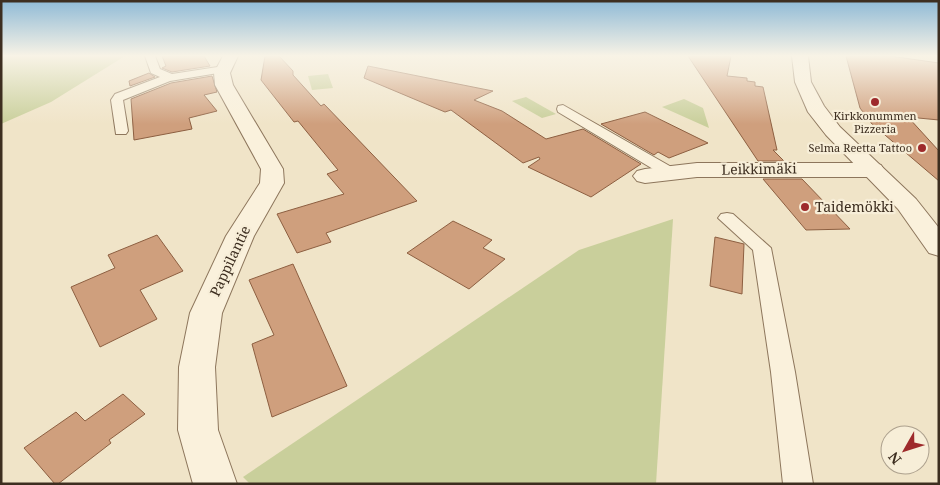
<svg xmlns="http://www.w3.org/2000/svg" width="940" height="485" viewBox="0 0 940 485" font-family="'Noto Serif',serif">
	<style>
		.green { fill: #c9cf9b }
		.building { fill: #cf9f7d; stroke: #8d5f41 }
		.lines { fill: none; stroke-linecap: round; stroke-linejoin: round }
		.service-casing { stroke: #8d765c; stroke-width: 2 }
		.minor-casing { stroke: #8d765c; stroke-width: 2 }
		.tertiary-casing { stroke: #8d765c; stroke-width: 2 }
		.service { fill: #faf1dc; fill-rule: evenodd }
		.minor { fill: #faf1dc; fill-rule: evenodd }
		.tertiary { fill: #faf1dc; fill-rule: evenodd }
		.poi-dot { fill: #9e2a2b; stroke: #f7eed8; stroke-width: 2 }
		.labels { text-anchor: middle; stroke-width: 4.5; stroke-linejoin: round; paint-order: stroke }
		.far-poi-label { font-size: 11px; fill: #3d2e20; stroke: #f7eed8 }
		.street-label { font-size: 14px; fill: #3d2e20; stroke: #f7eed8 }
		.poi-label { font-size: 14px; fill: #3d2e20; stroke: #f7eed8; text-anchor: start }
	</style>
	<rect width="100%" height="100%" fill="#f0e4c8"/>
	<g class="green">
		<path d="M1,56H125L51,102L1,124Z"/>
		<path d="M328,74L333,88L312,90L308,76Z"/>
		<path d="M526,97L556,114L542,118L512,101Z"/>
		<path d="M684,99L703,108L709,128L662,107Z"/>
		<path d="M673,219L656,484H250L243,477L579,250Z"/>
	</g>
	<g class="building">
		<path d="M162,56H204L210,66L172,72L162,68L166,66Z"/>
		<path d="M265,56H279L293,71V75L321,106L324,104L417,201L326,233L331,242L297,253L277,214L344,194L327,174L338,170L298,121L294,122L261,80Z"/>
		<path d="M688,56H731L727,76L747,78V81L755,82V86L763,87L777,150H773L784,161H758Z"/>
		<path d="M846,56H890L939,63V120L908,117L939,151V181L872,124L860,108Z"/>
		<path d="M368,66L493,91L474,100L502,111L546,139L583,129L641,164L591,197L528,167L540,159L539,157L523,163L451,110L445,112L364,78Z"/>
		<path d="M149,73L155,77L130,86L129,81Z"/>
		<path d="M212,76L217,92L204,95L217,111L189,118L192,129L134,140L131,99L171,83Z"/>
		<path d="M645,112L708,143L669,158L658,152L654,155L601,124Z"/>
		<path d="M763,179H802L850,229L806,230Z"/>
		<path d="M453,221L492,240L483,248L505,259L469,289L407,253Z"/>
		<path d="M157,235L183,271L140,290L157,319L100,347L71,287L115,268L108,255Z"/>
		<path d="M715,237L744,244L742,294L710,286Z"/>
		<path d="M293,264L347,386L272,417L252,344L274,335L249,280Z"/>
		<path d="M123,394L145,414L109,440L111,443L58,484H55L24,448L76,412L85,421Z"/>
	</g>
	<g class="lines">
		<defs>
			<g id="service">
				<path d="M145,56H155L160,69L172,74L224,66L229,69L224,72L170,81L123,100L128,131L126,134H116L111,100L115,94L160,77L151,73Z"/>
				<path d="M563,105L675,169L677,172L669,177L663,175L558,112L557,109L558,106Z"/>
				<path d="M727,213L733,214L771,248L795,372L813,484H783L771,372L753,250L718,218L721,214Z"/>
			</g>
			<g id="minor">
				<path d="M223,56H238L230,73L233,85L283,169L284,183L254,236L222,313L215,367L218,430L237,484H193L178,430L179,367L190,313L226,236L260,183L261,169L215,85L214,73Z"/>
				<path d="M697,163H873L881,165L884,170L881,175L873,177H697L645,183L637,181L633,176L637,171L645,169Z"/>
			</g>
			<path id="tertiary" d="M792,56H808L811,82L824,106L840,127L916,199L939,228V256L929,253L898,209L826,135L808,112L795,82Z"/>
		</defs>
		<use href="#service" class="service-casing"/>
		<use href="#minor" class="minor-casing"/>
		<use href="#tertiary" class="tertiary-casing"/>
		<use href="#service" class="service"/>
		<use href="#minor" class="minor"/>
		<use href="#tertiary" class="tertiary"/>
	</g>
	<linearGradient id="sky" x2="0" y2="1"><stop stop-color="#8fbad6"/><stop offset="0.45" stop-color="#f8f3e6"/><stop offset="1" stop-color="#f8f3e6" stop-opacity="0"/></linearGradient>
	<rect width="940" height="124" fill="url(#sky)"/>
	<g class="poi-dot">
		<circle cx="875" cy="102" r="5"/>
		<circle cx="922" cy="148" r="5"/>
		<circle cx="805" cy="207" r="5"/>
	</g>
	<g class="labels">
		<g class="far-poi-label">
			<text x="875" y="120">Kirkkonummen<tspan x="875" dy="13">Pizzeria</tspan></text>
			<text x="912" y="152" text-anchor="end">Selma Reetta Tattoo</text>
		</g>
		<g class="street-label">
			<text transform="translate(759 169) rotate(-1)" y="5">Leikkimäki</text>
			<text transform="translate(230 261) rotate(-65)" y="5">Pappilantie</text>
		</g>
		<g class="poi-label">
			<text x="815" y="212">Taidemökki</text>
		</g>
	</g>
	<rect width="940" height="485" fill="none" stroke="#3d2e20" stroke-width="5"/>
	<g transform="translate(905 450) rotate(231)"><circle r="24" fill="#f7eed8" stroke="#ada18e"/>
	<path d="M0-4L9 19L0 12L-9 19Z" fill="#9e2a2b"/>
	<text y="-8" font-size="14" font-weight="bold" text-anchor="middle" fill="#3d2e20">N</text>
	</g>
</svg>
